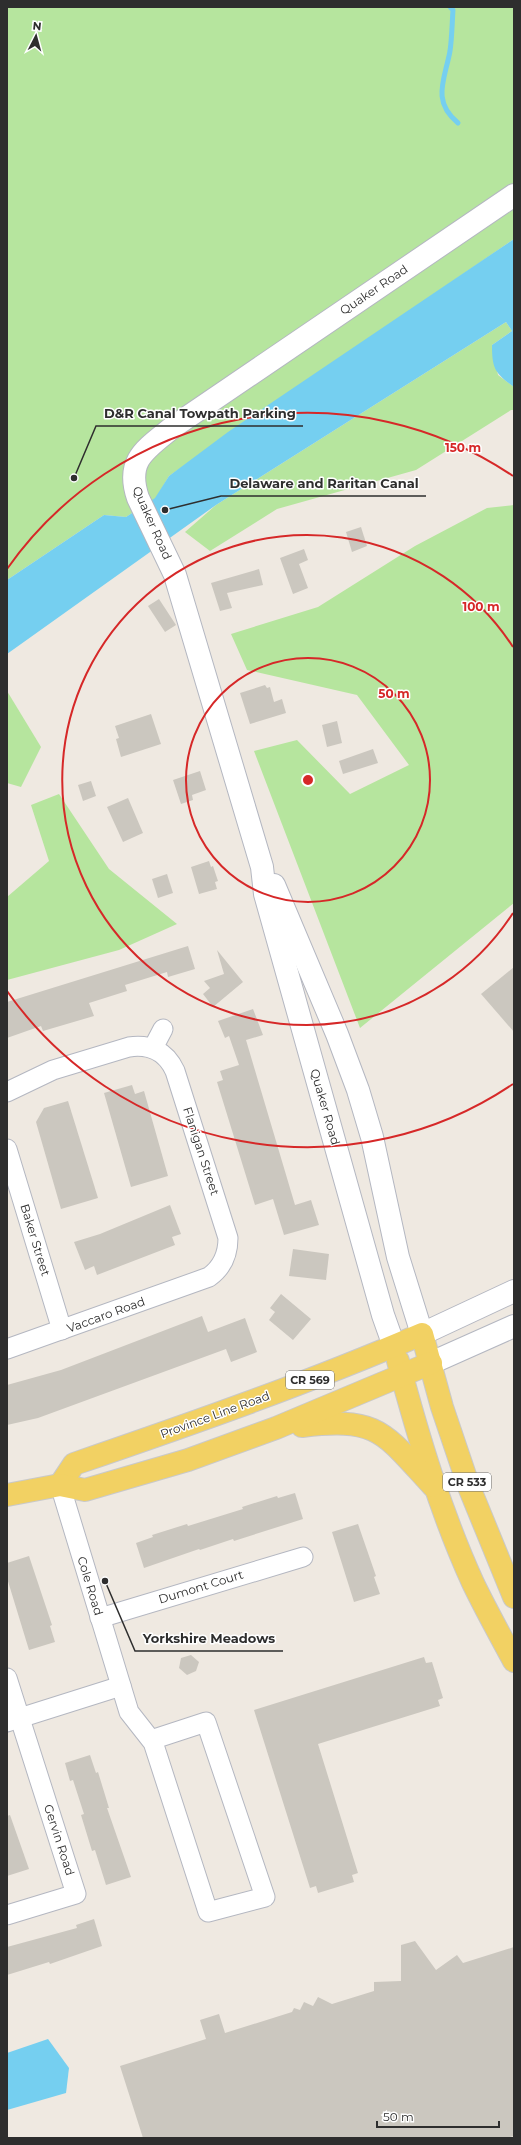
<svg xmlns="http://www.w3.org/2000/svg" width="521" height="2145" viewBox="0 0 521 2145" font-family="Montserrat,sans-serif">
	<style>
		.green { fill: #b6e59e }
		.water { fill: #75cff0 }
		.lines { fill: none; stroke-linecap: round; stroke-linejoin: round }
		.stream { stroke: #75cff0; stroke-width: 5 }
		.building { fill: #cbc7bf }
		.minor-casing { stroke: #b4b7c1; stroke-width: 21 }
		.tertiary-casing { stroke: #b4b7c1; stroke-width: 24 }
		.primary-casing { stroke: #c9c9c9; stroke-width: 24 }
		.minor { stroke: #fff; stroke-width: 19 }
		.tertiary { stroke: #fff; stroke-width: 22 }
		.primary { stroke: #f2d163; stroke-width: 22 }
		.ring { fill: none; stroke: #d62828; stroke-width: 2 }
		.labels { text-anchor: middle; stroke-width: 3; stroke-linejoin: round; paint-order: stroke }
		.shield { fill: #fff; stroke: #6d6d6d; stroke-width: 1 }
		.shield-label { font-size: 11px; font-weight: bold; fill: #2e2e2e }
		.street-label { font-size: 12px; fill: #2e2e2e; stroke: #fff }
		.centre { fill: #d62828; stroke: #fff; stroke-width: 2 }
		.ring-label { font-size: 12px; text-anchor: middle; font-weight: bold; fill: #d62828; stroke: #fff; stroke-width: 3; stroke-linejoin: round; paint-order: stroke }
		.leader { fill: none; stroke: #2e2e2e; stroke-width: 1.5 }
		.callout-dot { fill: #2e2e2e; stroke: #fff; stroke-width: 1.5 }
		.callout-label { font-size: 13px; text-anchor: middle; font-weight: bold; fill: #2e2e2e; stroke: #fff; stroke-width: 3; stroke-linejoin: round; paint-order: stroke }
	</style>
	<rect width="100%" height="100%" fill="#efe9e1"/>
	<g class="green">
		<path d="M7,7H514V239L169,476L156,498L126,517L104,515L7,580Z"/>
		<path d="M506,322L512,331L492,345L498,375L514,387V410H511L416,470L277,509L210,551L185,532L216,505Z"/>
		<path d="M514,505V903L360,1028L254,751L297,740L350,794L409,765L357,695L247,670L231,634L318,607L415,546L487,508Z"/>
		<path d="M7,691L41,747L21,787L7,783Z"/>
		<path d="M59,794L109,869L177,924L119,950L7,980V897L49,861L31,805Z"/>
	</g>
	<g class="water">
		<path d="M514,239V387C495,373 492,369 492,345L512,331L506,322L216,505L7,654V580L104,515L126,517L155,498L169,476L228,432Z"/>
		<path d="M48,2039L69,2068L66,2093L7,2110V2053Z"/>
	</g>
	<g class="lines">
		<path class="stream" d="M450,7L453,10C452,24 452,37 450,51C445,79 431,101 458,123"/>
	</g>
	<g class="building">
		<path d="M361,527L367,546L352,552L346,532Z"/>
		<path d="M304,549L308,560L299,564L308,588L293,594L280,558Z"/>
		<path d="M259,569L263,585L227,593L232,608L220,611L211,583Z"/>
		<path d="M159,599L176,625L165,632L148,606Z"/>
		<path d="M265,685L267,688L270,687L274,702L282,699L286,713L250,724L240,693Z"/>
		<path d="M151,714L161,744L121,757L116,739L119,738L115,726Z"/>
		<path d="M337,721L342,743L327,747L322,725Z"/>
		<path d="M373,749L378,763L343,774L339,761Z"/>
		<path d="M200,771L206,790L192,795L193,800L181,804L173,780Z"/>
		<path d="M91,781L96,796L83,801L78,785Z"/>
		<path d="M128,798L143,833L123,842L107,807Z"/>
		<path d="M209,861L211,867L213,866L218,881L215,882L217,889L199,894L191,867Z"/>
		<path d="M167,874L173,893L158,898L152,879Z"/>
		<path d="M188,946L195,969L168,977L167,972L125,985L127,991L89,1003L94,1016L43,1031L41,1026L7,1038V1002Z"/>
		<path d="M217,950L243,982L213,1007L203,994L210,988L204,981L224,974Z"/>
		<path d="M514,967V1032L481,994Z"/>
		<path d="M253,1009L263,1035L246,1040L295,1205L311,1200L319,1225L284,1235L273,1199L255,1205L217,1082L223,1080L220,1071L239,1065L229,1036L225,1038L218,1021Z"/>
		<path d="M132,1085L135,1094L144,1091L168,1176L131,1187L104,1093Z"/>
		<path d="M68,1101L98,1198L61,1209L36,1122L44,1108Z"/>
		<path d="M170,1205L181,1234L172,1237L175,1245L97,1275L94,1266L85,1270L74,1242L100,1234Z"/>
		<path d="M293,1249L329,1254L326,1280L289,1276Z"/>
		<path d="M281,1294L311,1319L293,1340L269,1320L275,1312L270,1308Z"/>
		<path d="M202,1316L208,1332L245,1318L257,1352L231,1362L226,1349L38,1418L7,1425V1385L61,1370Z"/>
		<path d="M295,1493L303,1519L234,1541L233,1539L200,1550L199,1549L144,1568L136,1543L153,1537L152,1535L187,1524L188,1526L243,1509L242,1507L277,1496L278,1498Z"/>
		<path d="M358,1524L376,1576L374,1577L380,1594L354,1602L332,1532Z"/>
		<path d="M29,1556L52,1625L50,1626L55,1642L29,1650L7,1578V1563Z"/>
		<path d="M191,1655L199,1662L196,1671L187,1675L179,1668L181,1658Z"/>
		<path d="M424,1657L426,1663L432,1662L443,1698L438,1700L440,1706L318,1744L358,1873L352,1875L354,1882L318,1893L316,1886L310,1888L254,1710Z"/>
		<path d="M90,1755L96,1773L98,1772L109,1808H107L131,1877L106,1885L95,1850L92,1851L81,1815L84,1814L73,1780L70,1781L65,1763Z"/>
		<path d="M10,1815L29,1869L7,1876V1816Z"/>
		<path d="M94,1919L102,1946L50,1964L49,1962L7,1975V1947L77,1928L76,1925Z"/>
		<path d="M415,1941L436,1970L457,1955L463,1963L514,1947V2136L506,2138H143L120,2066L206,2039L200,2020L219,2014L225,2033L292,2012L294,2008L300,2010L304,2002L313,2006L318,1997L332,2004L374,1991V1982L401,1981V1945Z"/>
	</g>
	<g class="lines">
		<defs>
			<g id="minor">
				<path d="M153,1048L163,1029"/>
				<path d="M7,1092L53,1070L129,1047C150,1044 166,1051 175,1071L228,1238C228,1254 223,1267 209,1277L7,1349"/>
				<path d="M7,1149L62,1330"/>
				<path d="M60,1485L129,1712L151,1740L153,1742L208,1912L265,1897L206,1722L151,1740"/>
				<path d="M100,1618L303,1557"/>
				<path d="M7,1678L76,1894L7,1915"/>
				<path d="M7,1722L121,1686"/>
			</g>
			<g id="tertiary">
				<path d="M274,885L337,1034L358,1090L372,1137L398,1257L422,1334L514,1291"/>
				<path d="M394,1346L383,1315L265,894L262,867L175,575L138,498C125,460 146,449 173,427L514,195"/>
				<path d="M431,1363L514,1326"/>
			</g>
			<g id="primary">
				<path d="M398,1361C418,1436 441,1513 473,1583C486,1610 500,1635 514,1661"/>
				<path d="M302,1426C379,1417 383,1432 433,1486"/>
				<path d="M60,1485L74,1464C191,1424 308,1383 422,1334L442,1407L469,1487L514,1597"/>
				<path d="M7,1495L60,1485L85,1490L188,1460L276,1428L431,1363"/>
			</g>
		</defs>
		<use href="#minor" class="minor-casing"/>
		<use href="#tertiary" class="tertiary-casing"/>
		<use href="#primary" class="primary-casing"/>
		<use href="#minor" class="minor"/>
		<use href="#tertiary" class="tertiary"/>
		<use href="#primary" class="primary"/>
	</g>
	<g class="ring">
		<circle cx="308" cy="780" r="122"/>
		<path d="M513 913A245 245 0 1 1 513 647"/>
		<path d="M513 1084A367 367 0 0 1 7 991M7 569A367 367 0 0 1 513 476"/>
	</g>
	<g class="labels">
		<g class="shield">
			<rect x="286" y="1371" width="48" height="18" rx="3"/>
			<rect x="443" y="1473" width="48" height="18" rx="3"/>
		</g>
		<g class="shield-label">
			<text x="310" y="1384">CR 569</text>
			<text x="467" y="1486">CR 533</text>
		</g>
		<g class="street-label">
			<text transform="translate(374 290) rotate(-34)" y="4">Quaker Road</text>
			<text transform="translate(152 523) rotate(66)" y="4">Quaker Road</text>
			<text transform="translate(325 1107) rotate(74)" y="4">Quaker Road</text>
			<text transform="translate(201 1151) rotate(72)" y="4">Flanigan Street</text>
			<text transform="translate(35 1240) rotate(73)" y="4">Baker Street</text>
			<text transform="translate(106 1315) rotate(-20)" y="4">Vaccaro Road</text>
			<text transform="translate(215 1415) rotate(-20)" y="4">Province Line Road</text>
			<text transform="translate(90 1586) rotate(73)" y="4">Cole Road</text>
			<text transform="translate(201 1587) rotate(-17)" y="4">Dumont Court</text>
			<text transform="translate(59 1840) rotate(72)" y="4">Gervin Road</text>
		</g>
	</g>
	<circle cx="308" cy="780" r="6" class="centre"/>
	<g class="ring-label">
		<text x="463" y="452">150 m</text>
		<text x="481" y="611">100 m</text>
		<text x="394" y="698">50 m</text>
	</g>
	<path class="leader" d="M74 478L96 426H303M165 510L221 496H426M105 1581L135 1651H283"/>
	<g class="callout-dot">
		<circle cx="74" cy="478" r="4"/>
		<circle cx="165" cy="510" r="4"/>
		<circle cx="105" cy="1581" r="4"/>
	</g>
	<g class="callout-label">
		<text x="200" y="418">D&amp;R Canal Towpath Parking</text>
		<text x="324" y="488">Delaware and Raritan Canal</text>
		<text x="209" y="1643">Yorkshire Meadows</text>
	</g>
	<rect width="521" height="2145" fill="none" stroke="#2e2e2e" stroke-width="16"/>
	<g transform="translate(36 36) rotate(6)" stroke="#ffffff" stroke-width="3" paint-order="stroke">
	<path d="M0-3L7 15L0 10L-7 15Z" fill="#2e2e2e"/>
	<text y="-6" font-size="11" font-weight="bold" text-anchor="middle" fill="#2e2e2e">N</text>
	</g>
	<path d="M377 2121v6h122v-6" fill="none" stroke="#2e2e2e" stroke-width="2"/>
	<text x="383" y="2121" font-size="12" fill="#2e2e2e" stroke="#ffffff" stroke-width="3" paint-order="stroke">50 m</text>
</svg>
